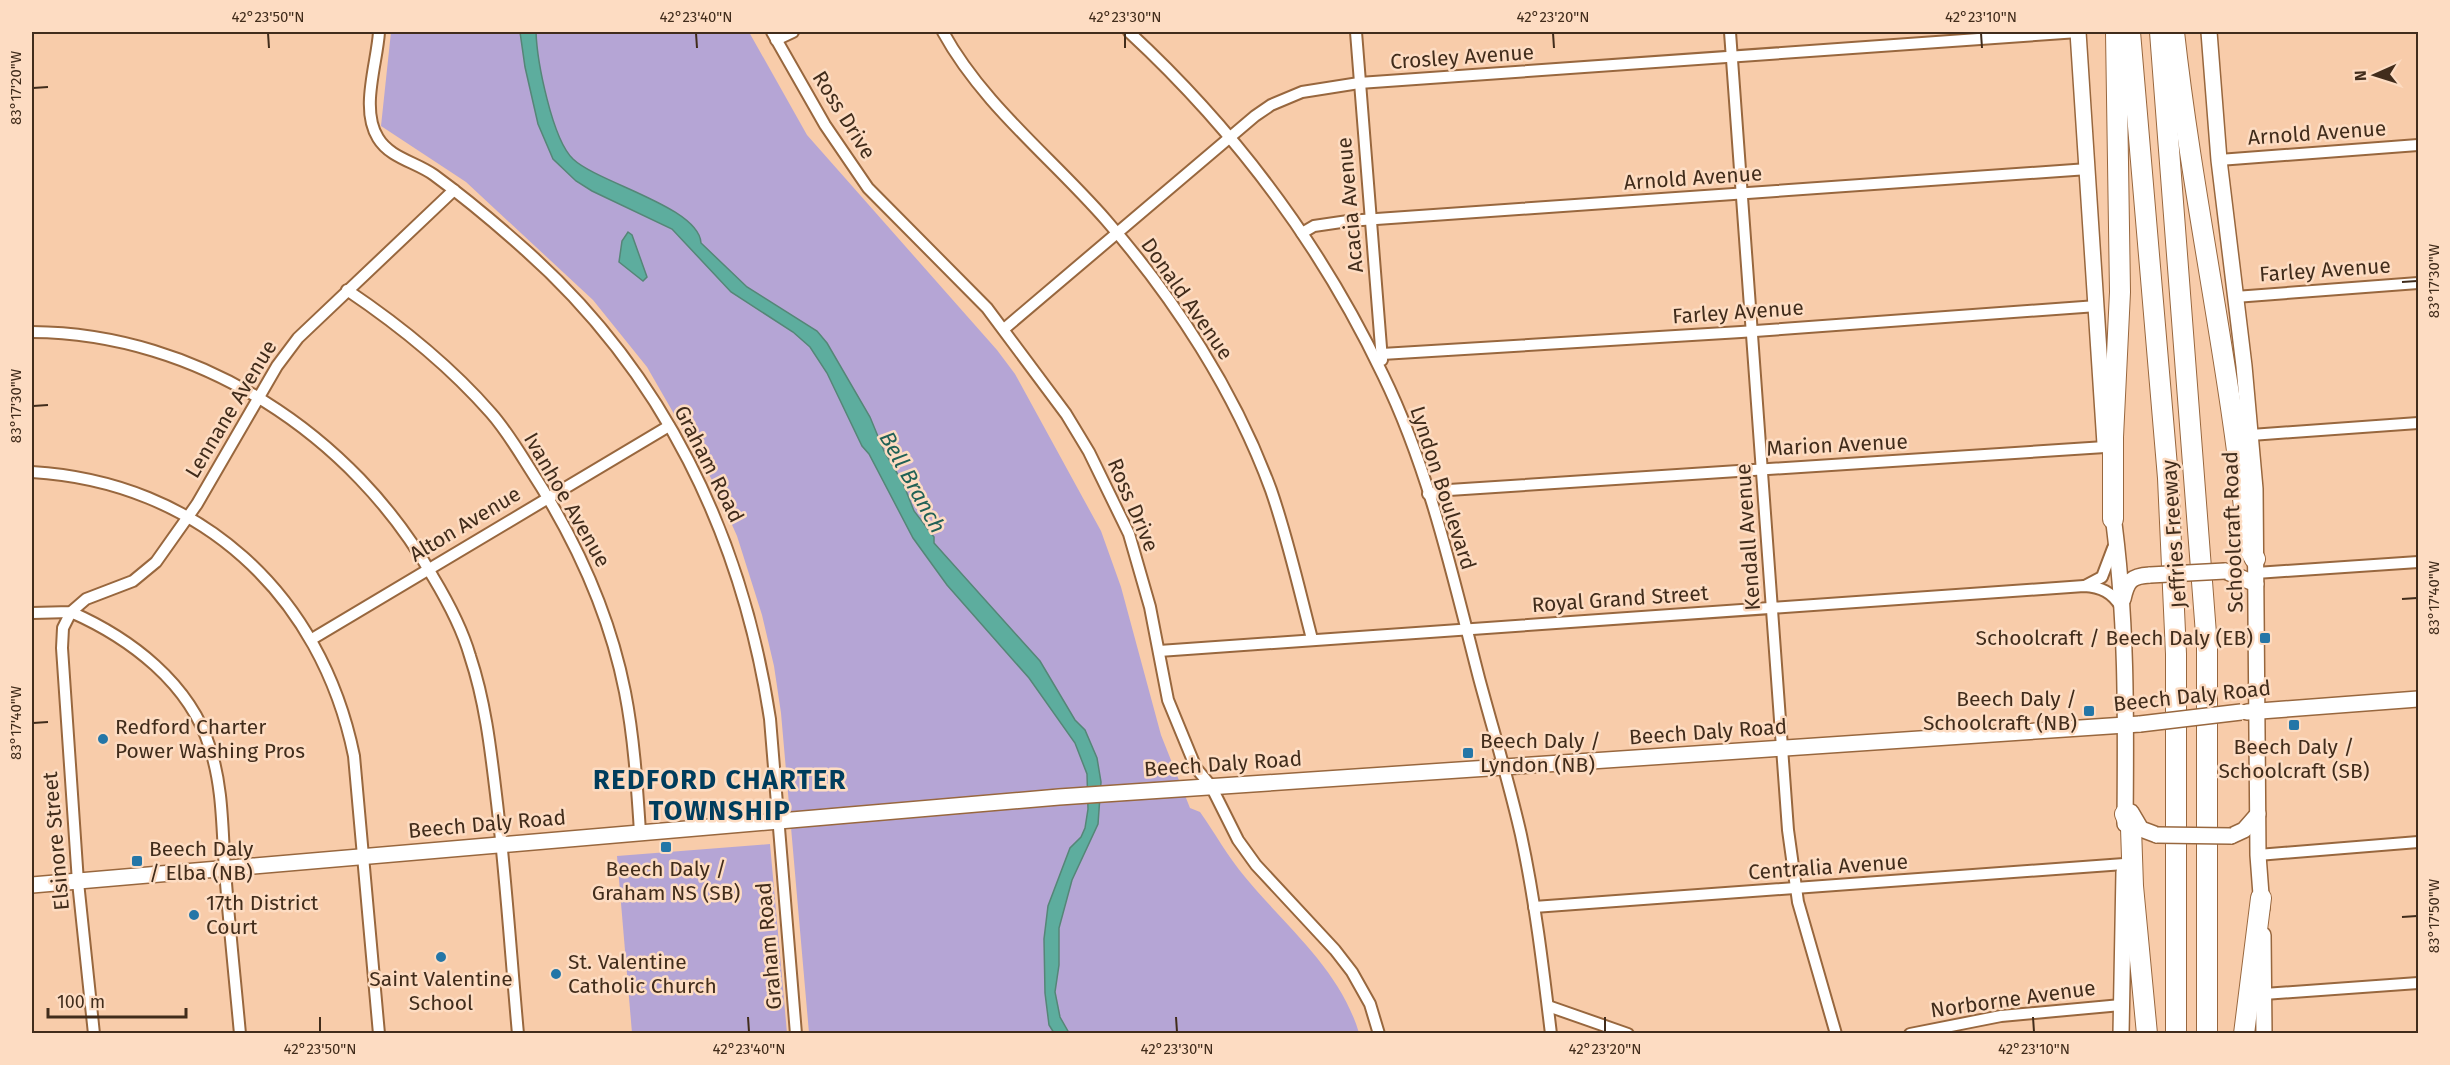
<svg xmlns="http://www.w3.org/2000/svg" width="2450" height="1065" viewBox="0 0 2450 1065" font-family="'Fira Sans',sans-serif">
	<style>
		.green { fill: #b5a5d5 }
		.water { fill: #5dad9e; stroke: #558677; stroke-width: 1.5 }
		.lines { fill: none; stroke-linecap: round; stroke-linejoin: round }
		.minor-casing { stroke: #98673e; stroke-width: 14 }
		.secondary-casing { stroke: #98673e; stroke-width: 18 }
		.motorway-casing { stroke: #98673e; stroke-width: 22 }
		.minor { stroke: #fff; stroke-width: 10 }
		.secondary { stroke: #fff; stroke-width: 15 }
		.motorway { stroke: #fff; stroke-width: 20 }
		.secondary-bridge-casing { stroke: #98673e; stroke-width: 18; stroke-linecap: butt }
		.secondary-bridge { stroke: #fff; stroke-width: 15 }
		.ticks { fill: none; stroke: #412c1b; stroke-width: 2 }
		.poi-dot { fill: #2476a7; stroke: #fddcc2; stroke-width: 2 }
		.labels { text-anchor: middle; stroke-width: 5; stroke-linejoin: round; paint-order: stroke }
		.street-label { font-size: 21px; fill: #412c1b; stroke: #fddcc2 }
		.poi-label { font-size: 21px; fill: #412c1b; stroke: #fddcc2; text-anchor: start }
		.water-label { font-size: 22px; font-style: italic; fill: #206156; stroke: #fddcc2 }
		.district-label { font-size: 27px; font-weight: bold; letter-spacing: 1.5px; fill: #003d5d; stroke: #fddcc2 }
		.neatline { fill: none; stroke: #412c1b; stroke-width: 2 }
		.ticks-label { font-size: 15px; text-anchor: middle; fill: #412c1b }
	</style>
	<rect width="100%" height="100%" fill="#f8ccaa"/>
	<g class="green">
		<path d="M391,32H749L807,135L997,350L1015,374L1101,531L1121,587L1161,735L1190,808L1200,812C1215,833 1228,857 1245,877C1286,927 1340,969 1359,1033H809L781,713L774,666L762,615L737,536L712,480L647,367L593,300L466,182L381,126Z"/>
		<path d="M770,844L787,1033H632L617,856Z"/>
	</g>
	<g class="water">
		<path d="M520,32H536C537,61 552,139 573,159C598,183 699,207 701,243L747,287L817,331L827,343L870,417L884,451L903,483L914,511L934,537V543L1040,661L1075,720L1085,730L1097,758L1101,782L1098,824L1072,880L1059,928V965L1055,992L1060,1017L1069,1033H1054L1049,1025L1045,993L1044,939L1048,906L1070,848L1081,837L1085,828L1088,809L1087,774L1075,743L1029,678L947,585L913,538L869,454L862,446L827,373L810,347L793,332L731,292L672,229L592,191L576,181L553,159L538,124L525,67Z"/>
		<path d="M628,232L632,235L647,277L643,281L619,262L622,241Z"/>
	</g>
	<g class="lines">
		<defs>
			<g id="minor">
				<path d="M379,32C377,64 360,109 378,138C390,158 416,162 434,175C464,197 494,222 522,247C663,371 742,535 770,719L796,1034"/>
				<path d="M772,32L825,125L868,188L987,308L1066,414L1089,452L1129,534L1150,607L1168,700L1196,768L1211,786L1238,840L1256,865L1335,950L1352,972L1370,1004L1379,1034"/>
				<path d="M943,32C983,105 1051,157 1106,220C1175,299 1235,392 1271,490C1288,539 1299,589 1312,639"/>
				<path d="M1129,32C1236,131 1320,243 1383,375C1429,469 1453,577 1479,678C1493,730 1509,782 1521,835C1535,900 1543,967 1551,1034"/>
				<path d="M1356,32L1382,360"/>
				<path d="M1730,32L1788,830L1798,902L1836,1034"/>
				<path d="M776,40L793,32"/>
				<path d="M2219,160L2418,145"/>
				<path d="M1302,233L1314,226L1348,221L2088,169"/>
				<path d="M347,290C399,325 449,365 491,413C506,430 518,450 530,469C575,538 609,611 625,692C634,738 637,786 640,832"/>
				<path d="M2235,297L2418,283"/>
				<path d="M1004,329L1255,116L1271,105L1302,92L1359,83L2078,32"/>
				<path d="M32,332C198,333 353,435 433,577C448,602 462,628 470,656C486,704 491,753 497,803C506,879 511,957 518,1034"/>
				<path d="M1382,354L1741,332L2097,306"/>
				<path d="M2251,435L2418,423"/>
				<path d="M32,472C199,482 321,594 354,756L379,1034"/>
				<path d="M1428,494L1449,490L2105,447"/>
				<path d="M2256,573L2418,562"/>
				<path d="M2085,586L2102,577L2113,548"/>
				<path d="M32,613L71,612L86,599L133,581L156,562L197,504L277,366L298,338L454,190"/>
				<path d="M312,639L669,426"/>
				<path d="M1159,651L2084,586C2101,587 2112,592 2121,607"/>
				<path d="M2258,855L2418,842"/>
				<path d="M1534,907L2124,864"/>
				<path d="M2264,994L2418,983"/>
				<path d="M1548,1006L1628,1034"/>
				<path d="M94,1034L78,882L62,648L63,628L71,612C130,638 190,683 210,748C223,787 222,829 225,870C229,924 235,979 240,1034"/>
				<path d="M1910,1034L2001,1016L2121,1005"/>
			</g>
			<g id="secondary">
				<path d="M2078,32L2105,444"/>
				<path d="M2209,32L2219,160L2244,366L2255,489L2258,855L2262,908"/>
				<path d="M2112,509C2127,613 2126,719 2125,824"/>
				<path d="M2225,571L2256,584"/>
				<path d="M2123,599C2127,581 2131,576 2150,575"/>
				<path d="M2247,712L2418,699"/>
				<path d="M2131,812L2141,829L2157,835"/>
				<path d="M2231,836L2244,830L2258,814"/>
				<path d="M32,885L1059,797L2140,724"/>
				<path d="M2263,935L2264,1034"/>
				<path d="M2121,1034L2124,872"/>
			</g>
			<g id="motorway">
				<path d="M2130,32L2168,478L2176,654V1034"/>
				<path d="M2160,32L2207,647V1034"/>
				<path d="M2174,32C2193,204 2232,373 2248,546L2255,559"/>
				<path d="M2113,519V437L2120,292L2116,32"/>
				<path d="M2125,814L2131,828L2133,886L2147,1034"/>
				<path d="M2244,1034L2261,898"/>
			</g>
		</defs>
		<use href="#minor" class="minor-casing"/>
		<use href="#secondary" class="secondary-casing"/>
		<use href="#motorway" class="motorway-casing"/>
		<use href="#minor" class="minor"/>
		<use href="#secondary" class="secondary"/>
		<use href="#motorway" class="motorway"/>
		<defs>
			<g id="secondary-bridge">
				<path d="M2150,575L2225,571"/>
				<path d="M2140,724L2241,712"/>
				<path d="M2157,835L2231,836"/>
			</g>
		</defs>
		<use href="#secondary-bridge" class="secondary-bridge-casing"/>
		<use href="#secondary-bridge" class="secondary-bridge"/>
	</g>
	<path class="ticks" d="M268,33L269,48M696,33L697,48M1125,33V48M1553,33L1554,48M1981,33L1982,48M33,88L48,87M2402,282L2417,281M33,406L48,405M2402,599L2417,598M33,723L48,722M2402,917L2417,916M320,1017V1032M748,1017L749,1032M1176,1017L1177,1032M1605,1017V1032M2033,1017L2034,1032"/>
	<g class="poi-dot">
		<rect x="2259" y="632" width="12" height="12" rx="3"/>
		<rect x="2083" y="705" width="12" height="12" rx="3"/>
		<rect x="2288" y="719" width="12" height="12" rx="3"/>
		<circle cx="103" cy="739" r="6"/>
		<rect x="1462" y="747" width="12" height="12" rx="3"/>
		<rect x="660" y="841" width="12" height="12" rx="3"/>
		<rect x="131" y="855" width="12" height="12" rx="3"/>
		<circle cx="194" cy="915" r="6"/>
		<circle cx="441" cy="957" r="6"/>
		<circle cx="556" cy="974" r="6"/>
	</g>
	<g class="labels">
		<g class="street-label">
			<text transform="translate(1462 57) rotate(-4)" y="7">Crosley Avenue</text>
			<text transform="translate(844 115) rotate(58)" y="7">Ross Drive</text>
			<text transform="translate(2317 133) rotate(-4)" y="7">Arnold Avenue</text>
			<text transform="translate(1693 178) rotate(-4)" y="7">Arnold Avenue</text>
			<text transform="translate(1350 205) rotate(-95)" y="7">Acacia Avenue</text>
			<text transform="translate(2325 270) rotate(-4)" y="7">Farley Avenue</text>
			<text transform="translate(1187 299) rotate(55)" y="7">Donald Avenue</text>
			<text transform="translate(1738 312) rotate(-4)" y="7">Farley Avenue</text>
			<text transform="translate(231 409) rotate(-59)" y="7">Lennane Avenue</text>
			<text transform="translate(1837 445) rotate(-3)" y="7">Marion Avenue</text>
			<text transform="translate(709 464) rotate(63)" y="7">Graham Road</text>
			<text transform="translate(1443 488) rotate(72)" y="7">Lyndon Boulevard</text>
			<text transform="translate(567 500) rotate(60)" y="7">Ivanhoe Avenue</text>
			<text transform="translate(1133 505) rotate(67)" y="7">Ross Drive</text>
			<text transform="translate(465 524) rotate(-31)" y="7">Alton Avenue</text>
			<text transform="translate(2233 532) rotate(-92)" y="7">Schoolcraft Road</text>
			<text transform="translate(2174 534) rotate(-94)" y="7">Jeffries Freeway</text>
			<text transform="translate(1748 537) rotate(-94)" y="7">Kendall Avenue</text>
			<text transform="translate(1620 599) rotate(-4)" y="7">Royal Grand Street</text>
			<text transform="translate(2192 696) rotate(-6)" y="7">Beech Daly Road</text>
			<text transform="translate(1708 732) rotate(-4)" y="7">Beech Daly Road</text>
			<text transform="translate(1223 764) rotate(-4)" y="7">Beech Daly Road</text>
			<text transform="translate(487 824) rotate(-5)" y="7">Beech Daly Road</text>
			<text transform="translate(56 841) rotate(-95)" y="7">Elsinore Street</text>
			<text transform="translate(1828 867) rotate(-4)" y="7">Centralia Avenue</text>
			<text transform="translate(769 946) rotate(-95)" y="7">Graham Road</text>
			<text transform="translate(2013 999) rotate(-8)" y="7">Norborne Avenue</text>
		</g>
		<g class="poi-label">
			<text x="2253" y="645" text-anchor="end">Schoolcraft / Beech Daly (EB)</text>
			<text x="2077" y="706" text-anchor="end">Beech Daly /<tspan x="2077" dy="24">Schoolcraft (NB)</tspan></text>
			<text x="115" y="734">Redford Charter<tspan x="115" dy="24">Power Washing Pros</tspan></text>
			<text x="1480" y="748">Beech Daly /<tspan x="1480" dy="24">Lyndon (NB)</tspan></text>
			<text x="2294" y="754" text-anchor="middle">Beech Daly /<tspan x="2294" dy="24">Schoolcraft (SB)</tspan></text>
			<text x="149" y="856">Beech Daly<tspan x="149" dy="24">/ Elba (NB)</tspan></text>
			<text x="666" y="876" text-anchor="middle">Beech Daly /<tspan x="666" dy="24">Graham NS (SB)</tspan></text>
			<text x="206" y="910">17th District<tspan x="206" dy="24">Court</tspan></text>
			<text x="568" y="969">St. Valentine<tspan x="568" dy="24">Catholic Church</tspan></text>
			<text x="441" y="986" text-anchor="middle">Saint Valentine<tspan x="441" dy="24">School</tspan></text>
		</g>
		<g class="water-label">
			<text transform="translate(913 482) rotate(61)" y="8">Bell Branch</text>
		</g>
		<g class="district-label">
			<text x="720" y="789">REDFORD CHARTER<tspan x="720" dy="31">TOWNSHIP</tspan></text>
		</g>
	</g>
	<rect width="2450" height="1065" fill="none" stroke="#fddcc2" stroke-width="66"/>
	<g transform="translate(2375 75) rotate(267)" stroke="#fddcc2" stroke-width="4.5" paint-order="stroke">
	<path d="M0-4.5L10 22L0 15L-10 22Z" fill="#412c1b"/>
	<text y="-9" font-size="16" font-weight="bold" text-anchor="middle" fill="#412c1b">N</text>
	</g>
	<path d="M48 1008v9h138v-9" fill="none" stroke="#412c1b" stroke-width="3"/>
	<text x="57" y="1008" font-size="18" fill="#412c1b" stroke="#fddcc2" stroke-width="4.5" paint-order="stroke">100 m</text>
	<rect x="33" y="33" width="2384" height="999" class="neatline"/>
	<g class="ticks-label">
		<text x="268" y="22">42°23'50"N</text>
		<text x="696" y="22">42°23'40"N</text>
		<text x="1125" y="22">42°23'30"N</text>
		<text x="1553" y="22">42°23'20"N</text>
		<text x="1981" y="22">42°23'10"N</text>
		<text transform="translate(16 88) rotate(-90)" y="5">83°17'20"W</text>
		<text transform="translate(2434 281) rotate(-90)" y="5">83°17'30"W</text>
		<text transform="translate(16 406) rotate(-90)" y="5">83°17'30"W</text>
		<text transform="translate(2434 598) rotate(-90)" y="5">83°17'40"W</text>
		<text transform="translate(16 723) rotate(-90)" y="5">83°17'40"W</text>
		<text transform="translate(2434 916) rotate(-90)" y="5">83°17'50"W</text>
		<text x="320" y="1054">42°23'50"N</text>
		<text x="749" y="1054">42°23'40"N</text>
		<text x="1177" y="1054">42°23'30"N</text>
		<text x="1605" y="1054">42°23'20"N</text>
		<text x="2034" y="1054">42°23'10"N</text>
	</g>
</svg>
